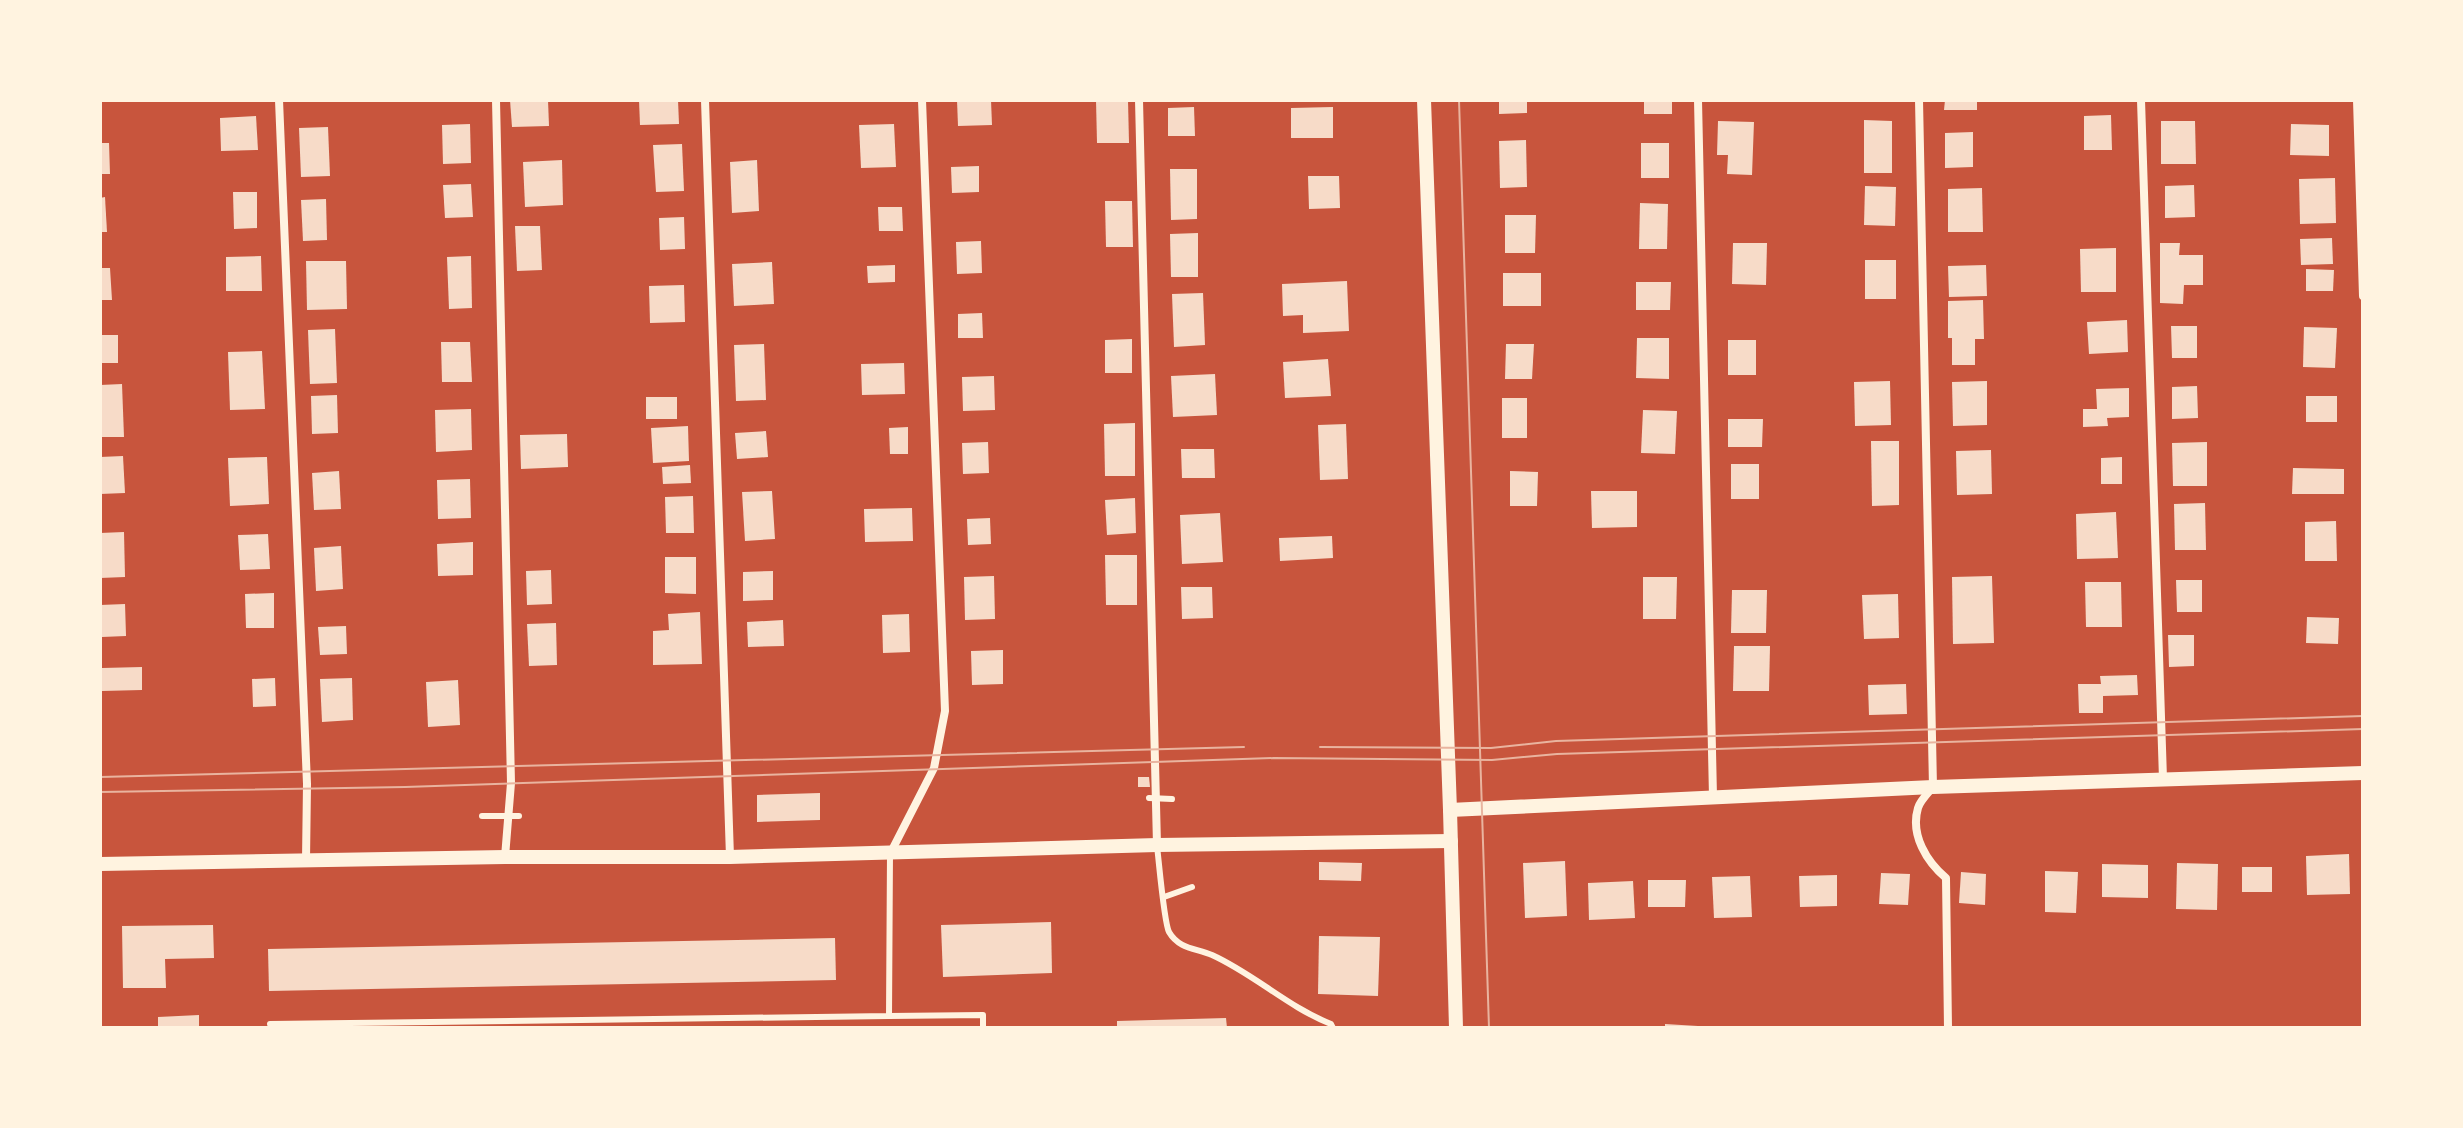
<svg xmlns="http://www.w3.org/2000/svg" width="2463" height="1128" viewBox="0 0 2463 1128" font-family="'Open Sans',sans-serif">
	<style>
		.building { fill: #f7dbc8 }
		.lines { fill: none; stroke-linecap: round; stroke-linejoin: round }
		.service { stroke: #fff3e0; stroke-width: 6 }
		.minor { stroke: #fff3e0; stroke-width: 8 }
		.tertiary { stroke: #fff3e0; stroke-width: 14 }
		.tram { stroke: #e9b49f; stroke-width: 2 }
	</style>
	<rect width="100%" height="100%" fill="#c8553d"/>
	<g class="building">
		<path d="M510,100H548L549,126L512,127Z"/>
		<path d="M639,100H678L679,124L640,125Z"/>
		<path d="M957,100H991L992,125L958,126Z"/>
		<path d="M1096,100H1128L1129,143H1097Z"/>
		<path d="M1499,100H1527V113L1499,114Z"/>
		<rect x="1644" y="100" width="28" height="14"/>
		<path d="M1945,100H1977V110H1944Z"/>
		<path d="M1194,107L1195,136H1168V108Z"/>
		<path d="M1333,107V138H1291V108Z"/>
		<path d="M2111,115L2112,150H2084V116Z"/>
		<path d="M256,116L258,150L221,151L220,118Z"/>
		<path d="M1864,120L1892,121V173H1864Z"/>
		<path d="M1718,121L1754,122L1752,175L1727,174L1728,155H1717Z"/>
		<path d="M2161,121H2195L2196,164H2161Z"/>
		<path d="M470,124L471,163L443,164L442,125Z"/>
		<path d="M894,124L896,167L861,168L859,125Z"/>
		<path d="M2291,124L2329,125V156L2290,155Z"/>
		<path d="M328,127L330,176L301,177L299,128Z"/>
		<path d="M1973,132V167L1945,168V133Z"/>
		<path d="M1526,140L1527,187L1500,188L1499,141Z"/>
		<path d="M100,143H109L110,174H100Z"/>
		<rect x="1641" y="143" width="28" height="35"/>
		<path d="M682,144L684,191L656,192L653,145Z"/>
		<path d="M562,160L563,205L525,207L523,162Z"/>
		<path d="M757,160L759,211L732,213L730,162Z"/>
		<path d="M979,166V192L952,193L951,167Z"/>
		<path d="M1170,169H1197V219L1171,220Z"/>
		<path d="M1308,176H1339L1340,208L1309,209Z"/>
		<path d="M2335,178L2336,223L2300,224L2299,179Z"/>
		<path d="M471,184L473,217L445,218L443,185Z"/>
		<path d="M2194,185L2195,217L2165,218V186Z"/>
		<path d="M1865,186L1896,187L1895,226L1864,225Z"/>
		<path d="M1982,188L1983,232H1948V189Z"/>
		<path d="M233,192H257V228L234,229Z"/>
		<path d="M105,197L107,232H100V198Z"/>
		<path d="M326,199L327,240L303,241L301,200Z"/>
		<path d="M1105,201H1132L1133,247H1106Z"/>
		<path d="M1640,203L1668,204L1667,249H1639Z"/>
		<path d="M878,207H902L903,231H879Z"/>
		<path d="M1505,215H1536L1535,253H1505Z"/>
		<path d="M684,217L685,249L660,250L659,218Z"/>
		<path d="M515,226H540L542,270L517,271Z"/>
		<path d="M1198,233V277H1171L1170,234Z"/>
		<path d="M2332,238L2333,264L2301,265L2300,239Z"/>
		<path d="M981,241L982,273L957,274L956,242Z"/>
		<path d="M1733,243H1767L1766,285L1732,284Z"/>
		<path d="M2160,243H2180L2179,255H2203V285H2184L2183,304L2160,303Z"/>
		<path d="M2116,248V292H2081L2080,249Z"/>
		<path d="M261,256L262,291H226V257Z"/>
		<path d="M471,256L472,308L449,309L447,257Z"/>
		<rect x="1865" y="260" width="31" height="39"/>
		<path d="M306,261H346L347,309L307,310Z"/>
		<path d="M772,262L774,304L734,306L732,264Z"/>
		<path d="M895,265V282L868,283L867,266Z"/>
		<path d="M1986,265L1987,296L1949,297L1948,266Z"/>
		<path d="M100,268H110L112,300H100Z"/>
		<path d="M2306,269L2334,270L2333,291H2306Z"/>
		<rect x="1503" y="273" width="38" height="33"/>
		<path d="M1347,281L1349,331L1303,333V315L1283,316L1282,284Z"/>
		<path d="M1636,282H1671L1670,310H1636Z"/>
		<path d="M684,285L685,322L650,323L649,286Z"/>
		<path d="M1203,293L1205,345L1174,347L1172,294Z"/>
		<path d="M1983,300L1984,339H1975V365H1952V338H1948V301Z"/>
		<path d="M982,313L983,338H958V314Z"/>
		<path d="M2127,320L2128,352L2089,354L2087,322Z"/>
		<path d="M2171,326H2197V358H2172Z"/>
		<path d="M2304,327L2337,328L2335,368L2303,367Z"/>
		<path d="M335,329L337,383L310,384L308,330Z"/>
		<rect x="100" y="335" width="18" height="28"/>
		<path d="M1637,338H1669V379L1636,378Z"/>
		<path d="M1132,339V373H1105V340Z"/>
		<rect x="1728" y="340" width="28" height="35"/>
		<path d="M441,342H470L472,382H442Z"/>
		<path d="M764,344L766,400L736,401L734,345Z"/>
		<path d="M1506,344H1534L1532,379H1505Z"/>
		<path d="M262,351L265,409L230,410L228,352Z"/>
		<path d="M1328,359L1331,396L1285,398L1283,362Z"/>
		<path d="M904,363L905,394L862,395L861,364Z"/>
		<path d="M1215,374L1217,415L1173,417L1171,376Z"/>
		<path d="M994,376L995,410L963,411L962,377Z"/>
		<path d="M1890,381L1891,425L1855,426L1854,382Z"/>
		<path d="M1987,381V425L1953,426L1952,382Z"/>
		<path d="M122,384L124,437H100V385Z"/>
		<path d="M2197,386L2198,418L2172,419V387Z"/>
		<path d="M2129,388V417L2107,418L2108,426L2083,427V409H2097L2096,389Z"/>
		<path d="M337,395L338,433L312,434L311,396Z"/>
		<rect x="2306" y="396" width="31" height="26"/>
		<rect x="646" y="397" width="31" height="22"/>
		<rect x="1502" y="398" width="25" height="40"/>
		<path d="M471,409L472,450L436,452L435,410Z"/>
		<path d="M1643,410L1677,411L1675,454L1641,453Z"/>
		<path d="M1728,419H1763L1762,447H1728Z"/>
		<path d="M1135,423V476H1105L1104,424Z"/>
		<path d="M1346,424L1348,479L1320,480L1318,425Z"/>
		<path d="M688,426L689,461L653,463L651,428Z"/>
		<path d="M908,427V454H890L889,428Z"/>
		<path d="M766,431L768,457L737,459L735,433Z"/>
		<path d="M567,434L568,467L521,469L520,435Z"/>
		<path d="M1871,441H1899V505L1872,506Z"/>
		<path d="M988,442L989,473L963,474L962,443Z"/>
		<path d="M2207,442V486H2173L2172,443Z"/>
		<path d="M1181,449H1214L1215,478H1182Z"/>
		<path d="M1991,450L1992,494L1957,495L1956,451Z"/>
		<path d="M123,456L125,493L100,494V457Z"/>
		<path d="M267,457L269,504L230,506L228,458Z"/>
		<path d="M2122,457V484H2101V458Z"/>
		<rect x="1731" y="464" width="28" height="35"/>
		<path d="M690,465L691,483L663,484L662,467Z"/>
		<path d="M2293,468L2344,469V494H2292Z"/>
		<path d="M339,471L341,509L314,510L312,473Z"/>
		<path d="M1510,471L1538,472L1537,506H1510Z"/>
		<path d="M470,479L471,518L438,519L437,480Z"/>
		<path d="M772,491L775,539L745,541L742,492Z"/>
		<path d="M1591,491H1637V527L1592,528Z"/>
		<path d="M693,496L694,533H666L665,497Z"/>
		<path d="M1135,498L1136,533L1107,535L1105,500Z"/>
		<path d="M2205,503L2206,550H2175L2174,504Z"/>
		<path d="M912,508L913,541L865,542L864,509Z"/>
		<path d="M2116,512L2118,558L2077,559L2076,514Z"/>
		<path d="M1220,513L1223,562L1182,564L1180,515Z"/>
		<path d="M990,518L991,544L968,545L967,519Z"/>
		<path d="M2336,521L2337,561H2305V522Z"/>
		<path d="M124,532L125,577L100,578V533Z"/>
		<path d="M268,534L270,569L240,570L238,535Z"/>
		<path d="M1332,536L1333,558L1280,561L1279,538Z"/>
		<path d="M473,542V575L438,576L437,544Z"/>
		<path d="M341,546L343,589L316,591L314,548Z"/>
		<path d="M1105,555H1137V605H1106Z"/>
		<path d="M665,557H696V594L665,593Z"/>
		<path d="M551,570L552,604L527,605L526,571Z"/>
		<path d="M773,571V600L743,601V572Z"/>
		<path d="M994,576L995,619L965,620L964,577Z"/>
		<path d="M1992,576L1994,643L1953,644L1952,577Z"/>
		<path d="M1643,577H1677L1676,619H1643Z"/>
		<path d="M2176,580H2202V612H2177Z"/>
		<path d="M2085,582H2121L2122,627H2086Z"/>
		<path d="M1181,587H1212L1213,618L1182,619Z"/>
		<path d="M1732,590H1767L1766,633H1731Z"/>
		<path d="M274,593V628H246L245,594Z"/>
		<path d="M1898,594L1899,638L1864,639L1862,595Z"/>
		<path d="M125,604L126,636L102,637L100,605Z"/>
		<path d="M700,612L702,664L653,665V631L669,630L668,614Z"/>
		<path d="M909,614L910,652L883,653L882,615Z"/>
		<path d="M2307,617L2339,618L2338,644L2306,643Z"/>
		<path d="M783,620L784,646L748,647L747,622Z"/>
		<path d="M556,623L557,665L529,666L527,624Z"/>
		<path d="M346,626L347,654L320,655L318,627Z"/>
		<path d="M2168,635H2194V666L2169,667Z"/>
		<path d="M1734,646H1770L1769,691H1733Z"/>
		<path d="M1003,650V684L972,685L971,651Z"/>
		<path d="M142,667V690L102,691V668Z"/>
		<path d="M2137,675L2138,695L2103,696V713H2079L2078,684H2101L2100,676Z"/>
		<path d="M275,678L276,706L253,707L252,679Z"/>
		<path d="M352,678L353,720L322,722L320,679Z"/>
		<path d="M458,680L460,725L428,727L426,682Z"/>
		<path d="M1906,684L1907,714L1869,715L1868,685Z"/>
		<path d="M1138,777H1149L1150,787H1138Z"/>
		<path d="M820,793V820L757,822V795Z"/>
		<path d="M2349,854L2350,894L2307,895L2306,856Z"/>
		<path d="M1565,861L1567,916L1525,918L1523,863Z"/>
		<path d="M1319,862L1362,863L1361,881L1319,880Z"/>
		<path d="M2177,863L2218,864L2217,910L2176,909Z"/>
		<path d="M2102,864L2148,865V898L2102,897Z"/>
		<rect x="2242" y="867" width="30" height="25"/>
		<path d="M2045,871L2078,872L2076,913L2045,912Z"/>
		<path d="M1961,872L1986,874L1985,905L1959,903Z"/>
		<path d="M1881,873L1910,874L1908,905L1879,904Z"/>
		<path d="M1837,875V906L1800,907L1799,876Z"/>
		<path d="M1750,876L1752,917L1714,918L1712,877Z"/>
		<path d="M1648,880H1686L1685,907H1648Z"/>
		<path d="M1633,881L1635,918L1589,920L1588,883Z"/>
		<path d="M1051,922L1052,973L943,977L941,925Z"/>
		<path d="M213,925L214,958L165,959L166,988H123L122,926Z"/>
		<path d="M1319,936L1380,937L1378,996L1318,994Z"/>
		<path d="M835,938L836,980L269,991L268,949Z"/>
		<path d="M199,1015V1028H158V1017Z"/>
		<path d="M1226,1018L1227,1028H1117V1021Z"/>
		<path d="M1665,1024L1698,1026V1028H1665Z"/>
	</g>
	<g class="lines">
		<g class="service">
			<path d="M1149,798L1172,799"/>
			<path d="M482,816H519"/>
			<path d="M1157,846C1159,862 1164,922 1169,932C1179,949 1195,948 1212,955C1254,974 1288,1007 1331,1024L1333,1028"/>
			<path d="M1164,897L1192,887"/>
			<path d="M889,1016L983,1015V1028"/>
			<path d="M270,1024L889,1016L890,853"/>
		</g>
		<g class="minor">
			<path d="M279,100L307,784L306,860"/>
			<path d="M496,100L511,783L505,857"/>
			<path d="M705,100L730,857"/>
			<path d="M1139,100L1157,845"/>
			<path d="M1698,100L1713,797"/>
			<path d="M1919,100L1933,787C1928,793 1920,801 1918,808C1910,835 1927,862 1946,878L1948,1028"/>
			<path d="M2141,100L2163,779"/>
			<path d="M2357,100L2363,296"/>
			<path d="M891,852L934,768L945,711L922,100"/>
		</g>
		<g class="tertiary">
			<path d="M1424,100L1450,810L1456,1028"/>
			<path d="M1450,810L1933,787L2363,773"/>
			<path d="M100,864L505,857H730L1157,845L1451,841"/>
		</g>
		<g class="tram">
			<path d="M1459,100L1489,1028"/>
			<path d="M1320,747L1491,748L1556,741L2363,716"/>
			<path d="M100,777L1244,747"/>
			<path d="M100,792L405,787L1274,758L1492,760L1557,754L2363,729"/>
		</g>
	</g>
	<rect width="2463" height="1128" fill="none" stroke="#fff3e0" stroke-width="204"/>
</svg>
